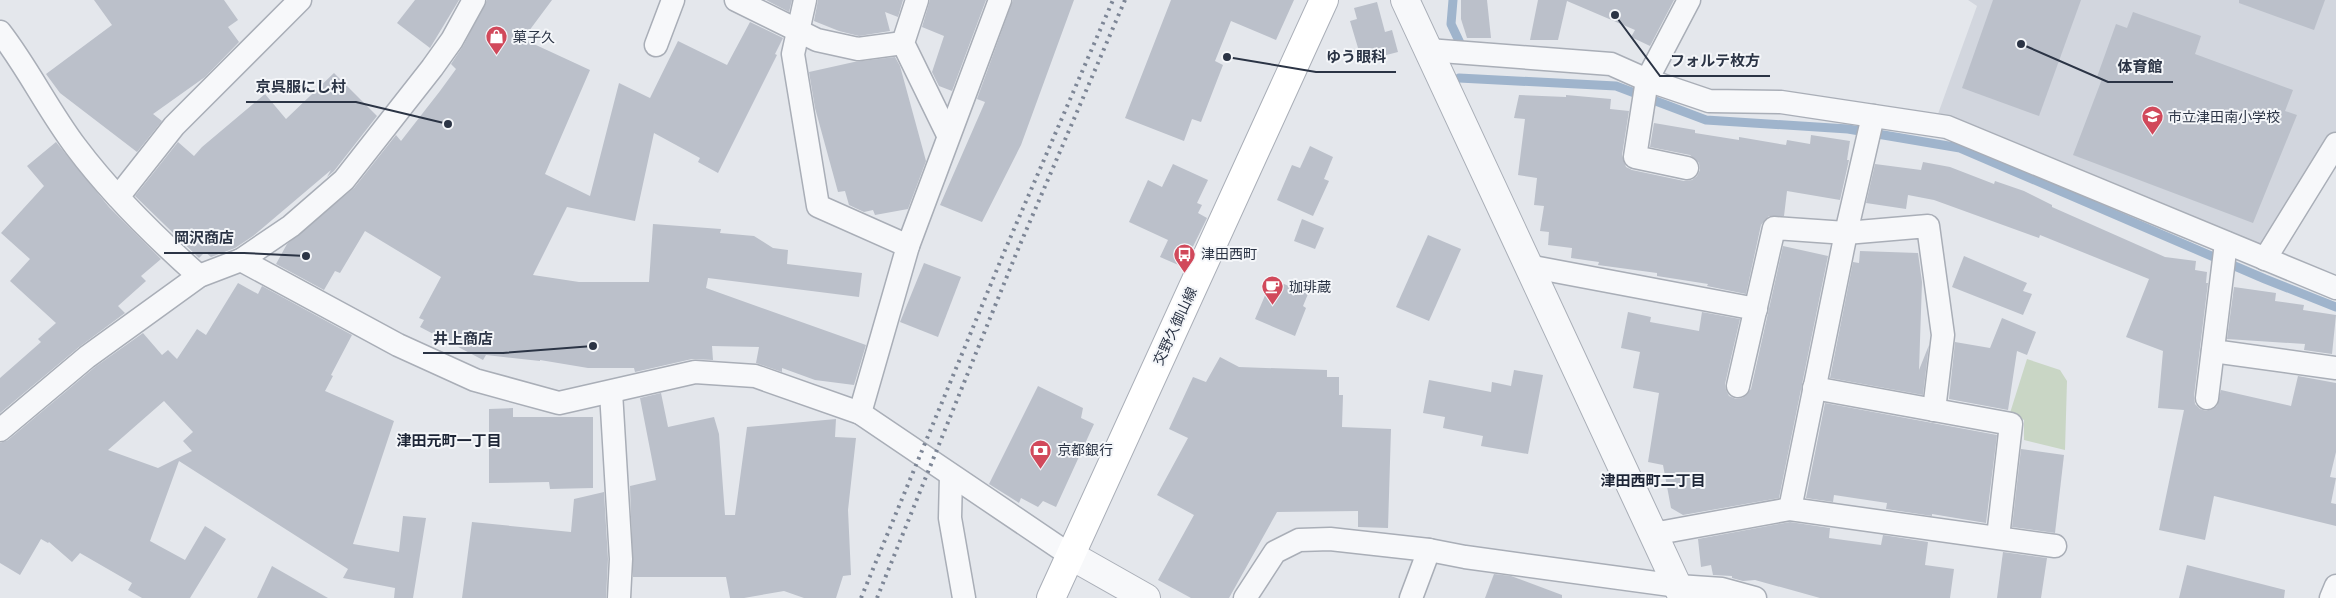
<svg xmlns="http://www.w3.org/2000/svg" width="2336" height="598" viewBox="0 0 2336 598" font-family="Raleway,'Noto Sans JP',sans-serif">
	<style>
		.built { fill: #d2d6de }
		.green { fill: #c9d6c5 }
		.lines { fill: none; stroke-linecap: round; stroke-linejoin: round }
		.stream { stroke: #9fb4cc; stroke-width: 9 }
		.building { fill: #bbc0ca; fill-rule: evenodd }
		.minor-casing { stroke: #a9aeb7; stroke-width: 25 }
		.tertiary-casing { stroke: #a9aeb7; stroke-width: 30 }
		.secondary-casing { stroke: #a9aeb7; stroke-width: 30 }
		.minor { stroke: #f7f8fa; stroke-width: 22 }
		.tertiary { stroke: #f7f8fa; stroke-width: 28 }
		.secondary { stroke: #fff; stroke-width: 28 }
		.rail { stroke: #7d8696; stroke-width: 4; stroke-dasharray: 2.5 5; stroke-linecap: butt }
		.labels { text-anchor: middle; stroke-width: 4; stroke-linejoin: round; paint-order: stroke }
		.poi-label { font-size: 14px; fill: #2b3445; stroke: #f4f6f9; text-anchor: start }
		.street-label { font-size: 14px; fill: #2b3445; stroke: #f4f6f9 }
		.neighbourhood-label { font-size: 15px; font-weight: bold; fill: #1d2536; stroke: #f4f6f9 }
		.leader { fill: none; stroke: #2b3445; stroke-width: 2 }
		.callout-dot { fill: #2b3445; stroke: #f4f6f9; stroke-width: 2 }
		.callout-label { font-size: 15px; text-anchor: middle; font-weight: bold; fill: #2b3445; stroke: #f4f6f9; stroke-width: 4; stroke-linejoin: round; paint-order: stroke }
	</style>
	<rect width="100%" height="100%" fill="#e4e7ec"/>
	<path class="built" d="M1968,0H2336V144L2265,259L1934,125L1977,6Z"/>
	<path class="green" d="M2027,359L2060,370L2067,381L2065,450L2024,440V420L2010,413Z"/>
	<g class="lines">
		<g class="stream">
			<path d="M1453,0L1451,24L1460,43"/>
			<path d="M1459,78L1616,86L1706,120L1848,129L1960,148L2265,279L2336,307"/>
		</g>
	</g>
	<g class="building">
		<path d="M94,0H224L238,20L228,27L239,42L205,77L153,114L162,121L137,152L60,93L46,74L112,25Z"/>
		<path d="M415,0H459L430,48L397,23Z"/>
		<path d="M487,0H552L523,39L590,70L545,174L590,196L619,83L650,98L678,41L727,65L750,22L783,38L775,54L777,55L718,173L698,162L700,158L654,133L635,221L567,207L533,275L579,282H649L653,224L721,229L720,233L754,236L773,248L788,250L787,264L862,273L859,297L708,278L706,288L866,345L854,385L815,380L782,368V372L756,363L759,347L712,346L713,360L692,359L635,372L634,368H588L540,360V361L486,355L483,360L420,327L424,320L419,318L441,277L365,231L340,273L335,271L324,290L276,264L287,244L354,188L396,135L401,141L440,91L456,69L451,64L463,46Z"/>
		<path d="M766,0H792L789,12Z"/>
		<path d="M818,0H903L898,17L885,12L890,31L859,36L839,31L814,21Z"/>
		<path d="M930,0H986L952,91L939,86L932,72L944,36L922,27Z"/>
		<path d="M1013,0H1074L1021,145L982,222L940,205L985,102L977,99Z"/>
		<path d="M1171,0H1294L1276,40L1231,21L1215,61L1223,65L1201,122L1192,119L1184,141L1125,118Z"/>
		<path d="M1461,0H1487L1491,38H1467L1461,19Z"/>
		<path d="M1538,0H1674L1650,46L1631,37L1635,30L1567,1L1558,40H1530Z"/>
		<path d="M1993,0H2081L2039,116L1962,88Z"/>
		<path d="M2239,0H2325L2314,30L2239,3Z"/>
		<path d="M1377,2L1385,32L1392,30L1398,52L1367,60L1366,57L1361,58L1350,21L1357,19L1354,8Z"/>
		<path d="M2133,12L2201,36L2195,54L2293,90L2285,111L2297,115L2253,223L2073,155L2102,79L2097,77L2116,24L2127,28Z"/>
		<path d="M895,57L900,66L926,161L908,209L875,215L873,210L864,212L849,205L845,191L838,192L815,108L809,72L854,62Z"/>
		<path d="M334,73L377,116L334,171L327,177L331,170L253,236L235,248L211,257L205,252L199,258L135,196L178,142L194,156L202,147L265,94L286,119Z"/>
		<path d="M1519,95L1566,97V95L1611,99L1610,109L1629,111L1622,155L1626,167L1632,170L1684,181L1692,180L1697,176L1700,170L1699,163L1690,155L1650,147L1654,123L1695,130V133L1739,140V137L1786,145L1787,140L1810,144L1811,135L1850,141L1847,160H1849L1840,200L1787,191L1784,216H1769L1761,225L1746,294L1707,286L1708,284L1657,276V273L1598,265L1599,262L1571,258L1572,248L1548,245L1549,232L1540,231L1544,206L1534,205L1537,178L1518,175L1525,119L1514,118Z"/>
		<path d="M56,142L109,207L161,259L141,276L146,281L118,306L125,313L79,347L0,413V378L41,342L38,339L56,323L10,281L30,259L1,233L44,186L27,166Z"/>
		<path d="M1310,146L1333,157L1324,179L1329,181L1313,216L1277,200L1292,165L1300,168Z"/>
		<path d="M1923,162L1950,167L1994,184L1995,181L2024,191L2052,205V207L2165,257L2196,261L2195,270L2207,272L2206,283H2208L2194,396L2195,404L2200,409L2206,411L2217,406L2221,390L2291,406L2298,376L2336,383V452L2330,477L2336,478L2331,503L2336,504V526L2214,496L2205,540L2159,530L2184,410L2158,408L2163,351L2126,337L2149,279L2040,235L2039,238L1934,200L1908,195L1906,209L1866,203L1875,164L1921,170Z"/>
		<path d="M1173,164L1208,180L1197,203L1202,205L1198,213L1207,218L1183,267L1160,257L1168,240L1129,222L1148,180L1162,187Z"/>
		<path d="M1302,219L1324,228L1315,249L1294,241Z"/>
		<path d="M1428,235L1461,249L1429,321L1396,307Z"/>
		<path d="M1783,246L1828,256L1779,498L1683,515L1671,508L1663,465L1648,462L1659,393L1633,388L1640,352L1621,348L1628,312L1651,317L1650,322L1699,331L1702,312L1740,319L1725,384L1726,390L1729,396L1736,399L1742,398L1751,389Z"/>
		<path d="M1860,251L1918,253L1922,282L1919,370L1929,345L1923,395L1830,378L1853,262L1859,263Z"/>
		<path d="M1964,256L2027,283L2023,291L2032,294L2023,315L1952,287Z"/>
		<path d="M924,263L961,277L938,337L900,322Z"/>
		<path d="M1272,279L1308,294L1303,306L1306,308L1295,336L1255,319Z"/>
		<path d="M238,283L258,294L262,286L352,335L331,375L333,376L325,391L394,421L353,544L399,552L403,516L426,518L413,598H394L395,588L343,578L348,569L179,461L150,541L185,560L205,526L226,539L190,598H142L128,590L132,583L80,553L72,562L49,542L48,543L41,539L20,575L0,563V443L8,440L95,367L143,333L162,355L168,350L177,359L197,329L206,335ZM164,401L193,432L183,441L192,451L158,468L108,450Z"/>
		<path d="M2234,287L2276,293L2275,301L2304,305L2303,310L2336,315L2332,354L2304,350L2305,344L2227,339Z"/>
		<path d="M2002,318L2036,332L2027,355L2017,351L2008,410L1949,399L1955,342L1990,348Z"/>
		<path d="M1220,357L1239,367L1327,370V377H1339V395H1343L1342,427L1391,429L1388,528L1358,527V511L1277,512L1229,598H1191L1158,580L1194,515L1157,495L1188,438L1169,429L1193,377L1206,382Z"/>
		<path d="M1514,370L1543,375L1528,454L1481,446L1483,436L1443,428L1445,417L1423,413L1429,380L1491,392L1492,382L1511,386Z"/>
		<path d="M1038,386L1083,408L1081,418L1094,424L1056,507L1043,501L1038,507L1021,498L1019,503L989,484Z"/>
		<path d="M661,393L668,427L714,417L719,434L725,515H735L747,427L836,419L835,437L856,438L848,510L851,575L843,576L836,598H804L784,591L744,598H730L726,577H633L630,486L656,480L640,398Z"/>
		<path d="M1825,403L1997,435L1986,523L1932,514V516L1886,509L1887,503L1834,495L1833,502L1806,498Z"/>
		<path d="M513,408V417H593V488L550,489L549,482L489,483V409Z"/>
		<path d="M2021,449L2064,455L2055,533L2012,527Z"/>
		<path d="M604,492L608,559L606,598H462L472,522L571,532L574,499Z"/>
		<path d="M1790,522L1830,528L1829,538L1881,545L1883,535L1928,542L1925,565L1954,569L1950,598H1820L1755,580L1743,581L1732,578V576L1713,575L1711,565L1701,567L1698,539Z"/>
		<path d="M2003,552L2047,558L2041,598H1997Z"/>
		<path d="M2187,565L2285,590L2284,598H2179Z"/>
		<path d="M272,566L328,598H257Z"/>
		<path d="M1494,574L1511,576L1562,595V598H1485Z"/>
	</g>
	<g class="lines">
		<defs>
			<g id="minor">
				<path d="M736,0L817,40L858,49L903,43"/>
				<path d="M805,0L793,54L818,206L908,246"/>
				<path d="M917,0L903,43L948,135"/>
				<path d="M0,32C28,68 48,110 76,147C112,195 154,236 199,276"/>
				<path d="M656,45L673,0"/>
				<path d="M1428,50L1611,64L1647,80L1709,101L1781,102L1947,127L2336,288"/>
				<path d="M1687,168L1635,157L1647,80L1689,0"/>
				<path d="M118,197L174,126L300,0"/>
				<path d="M2265,259L2336,144"/>
				<path d="M241,260L398,345L475,380L559,403L695,372L755,376L860,413L1070,555"/>
				<path d="M1528,266L1756,309"/>
				<path d="M2213,351L2336,368"/>
				<path d="M1738,386L1774,228L1846,233L1928,226L1943,335L1934,410"/>
				<path d="M1814,388L2011,424L1998,537"/>
				<path d="M611,392L621,559L619,598"/>
				<path d="M2207,398L2226,243"/>
				<path d="M860,413L908,246L1000,0"/>
				<path d="M0,430L87,357L199,276L241,260L291,226L344,180L432,68L452,40L474,0"/>
				<path d="M951,476L950,518L964,598"/>
				<path d="M1790,509L1846,233L1873,116"/>
				<path d="M1653,534L1790,509L2055,546"/>
				<path d="M1245,598L1275,552L1299,540L1330,539L1429,550L1465,557L1678,586L1722,589L1755,598"/>
				<path d="M1411,598L1429,550"/>
				<path d="M2331,598L2336,586"/>
			</g>
			<g id="tertiary">
				<path d="M1405,0L1683,598"/>
				<path d="M1070,555L1146,598"/>
			</g>
			<path id="secondary" d="M1051,598L1324,0"/>
		</defs>
		<use href="#minor" class="minor-casing"/>
		<use href="#tertiary" class="tertiary-casing"/>
		<use href="#secondary" class="secondary-casing"/>
		<use href="#minor" class="minor"/>
		<use href="#tertiary" class="tertiary"/>
		<use href="#secondary" class="secondary"/>
		<g class="rail">
			<path d="M861,598L1005,250L1113,0"/>
			<path d="M877,598L1016,254L1125,0"/>
		</g>
	</g>
	<defs>
		<symbol id="shop-pin" viewBox="-11 -11 22 30"><path d="M0 17L-7.5 6A9.5 9.5 0 1 1 7.5 6Z" fill="#d1495b" stroke="#f4f6f9"/><path d="M-5-2.5h2.3a2.7 3.5 0 0 1 5.4 0H5L5.5 6h-11ZM-1.5-2.5h3a1.5 2.3 0 0 0-3 0Z" fill="#fff"/></symbol>
		<symbol id="school-pin" viewBox="-11 -11 22 30"><path d="M0 17L-7.5 6A9.5 9.5 0 1 1 7.5 6Z" fill="#d1495b" stroke="#f4f6f9"/><path d="M0-5L7-2L0 1L-7-2ZM-4 1L0 2.5L4 1V4Q0 6-4 4Z" fill="#fff"/></symbol>
		<symbol id="bus-pin" viewBox="-11 -11 22 30"><path d="M0 17L-7.5 6A9.5 9.5 0 1 1 7.5 6Z" fill="#d1495b" stroke="#f4f6f9"/><path d="M-5-6H5V4H4V6H2V4H-2V6H-4V4H-5ZM-3.5-4V0h7V-4ZM-3.5 1.2v1.5H-2V1.2ZM2 1.2v1.5H3.5V1.2Z" fill="#fff"/></symbol>
		<symbol id="cafe-pin" viewBox="-11 -11 22 30"><path d="M0 17L-7.5 6A9.5 9.5 0 1 1 7.5 6Z" fill="#d1495b" stroke="#f4f6f9"/><path d="M-5.5-4.5H6V0H3Q3 3.5 0 3.5H-2.5Q-5.5 3.5-5.5 0ZM3-3.2v2h1.7v-2ZM-6 4.5H4V6H-6Z" fill="#fff"/></symbol>
		<symbol id="bank-pin" viewBox="-11 -11 22 30"><path d="M0 17L-7.5 6A9.5 9.5 0 1 1 7.5 6Z" fill="#d1495b" stroke="#f4f6f9"/><path d="M-6-4H6V4H-6ZM0-2.3a2.3 2.3 0 1 0 0 4.6a2.3 2.3 0 1 0 0-4.6Z" fill="#fff"/></symbol>
	</defs>
	<g fill-rule="evenodd">
		<use href="#shop-pin" x="484" y="24" width="25" height="34"/>
		<use href="#school-pin" x="2140" y="104" width="25" height="34"/>
		<use href="#bus-pin" x="1172" y="242" width="25" height="34"/>
		<use href="#cafe-pin" x="1260" y="274" width="25" height="34"/>
		<use href="#bank-pin" x="1028" y="438" width="25" height="34"/>
	</g>
	<g class="labels">
		<g class="poi-label">
			<text x="513" y="42">菓子久</text>
			<text x="2168" y="122">市立津田南小学校</text>
			<text x="1201" y="259">津田西町</text>
			<text x="1289" y="292">珈琲蔵</text>
			<text x="1057" y="455">京都銀行</text>
		</g>
		<g class="street-label">
			<text transform="translate(1175 326) rotate(-65)" y="5">交野久御山線</text>
		</g>
		<g class="neighbourhood-label">
			<text x="449" y="446">津田元町一丁目</text>
			<text x="1653" y="486">津田西町二丁目</text>
		</g>
	</g>
	<path class="leader" d="M1227 57L1316 72H1396M1615 15L1660 76H1770M2021 44L2108 82H2173M448 124L356 102H246M306 256L244 253H164M593 346L503 353H423"/>
	<g class="callout-dot">
		<circle cx="1227" cy="57" r="5"/>
		<circle cx="1615" cy="15" r="5"/>
		<circle cx="2021" cy="44" r="5"/>
		<circle cx="448" cy="124" r="5"/>
		<circle cx="306" cy="256" r="5"/>
		<circle cx="593" cy="346" r="5"/>
	</g>
	<g class="callout-label">
		<text x="1356" y="62">ゆう眼科</text>
		<text x="1715" y="66">フォルテ枚方</text>
		<text x="2140" y="72">体育館</text>
		<text x="301" y="92">京呉服にし村</text>
		<text x="204" y="243">岡沢商店</text>
		<text x="463" y="344">井上商店</text>
	</g>
</svg>
